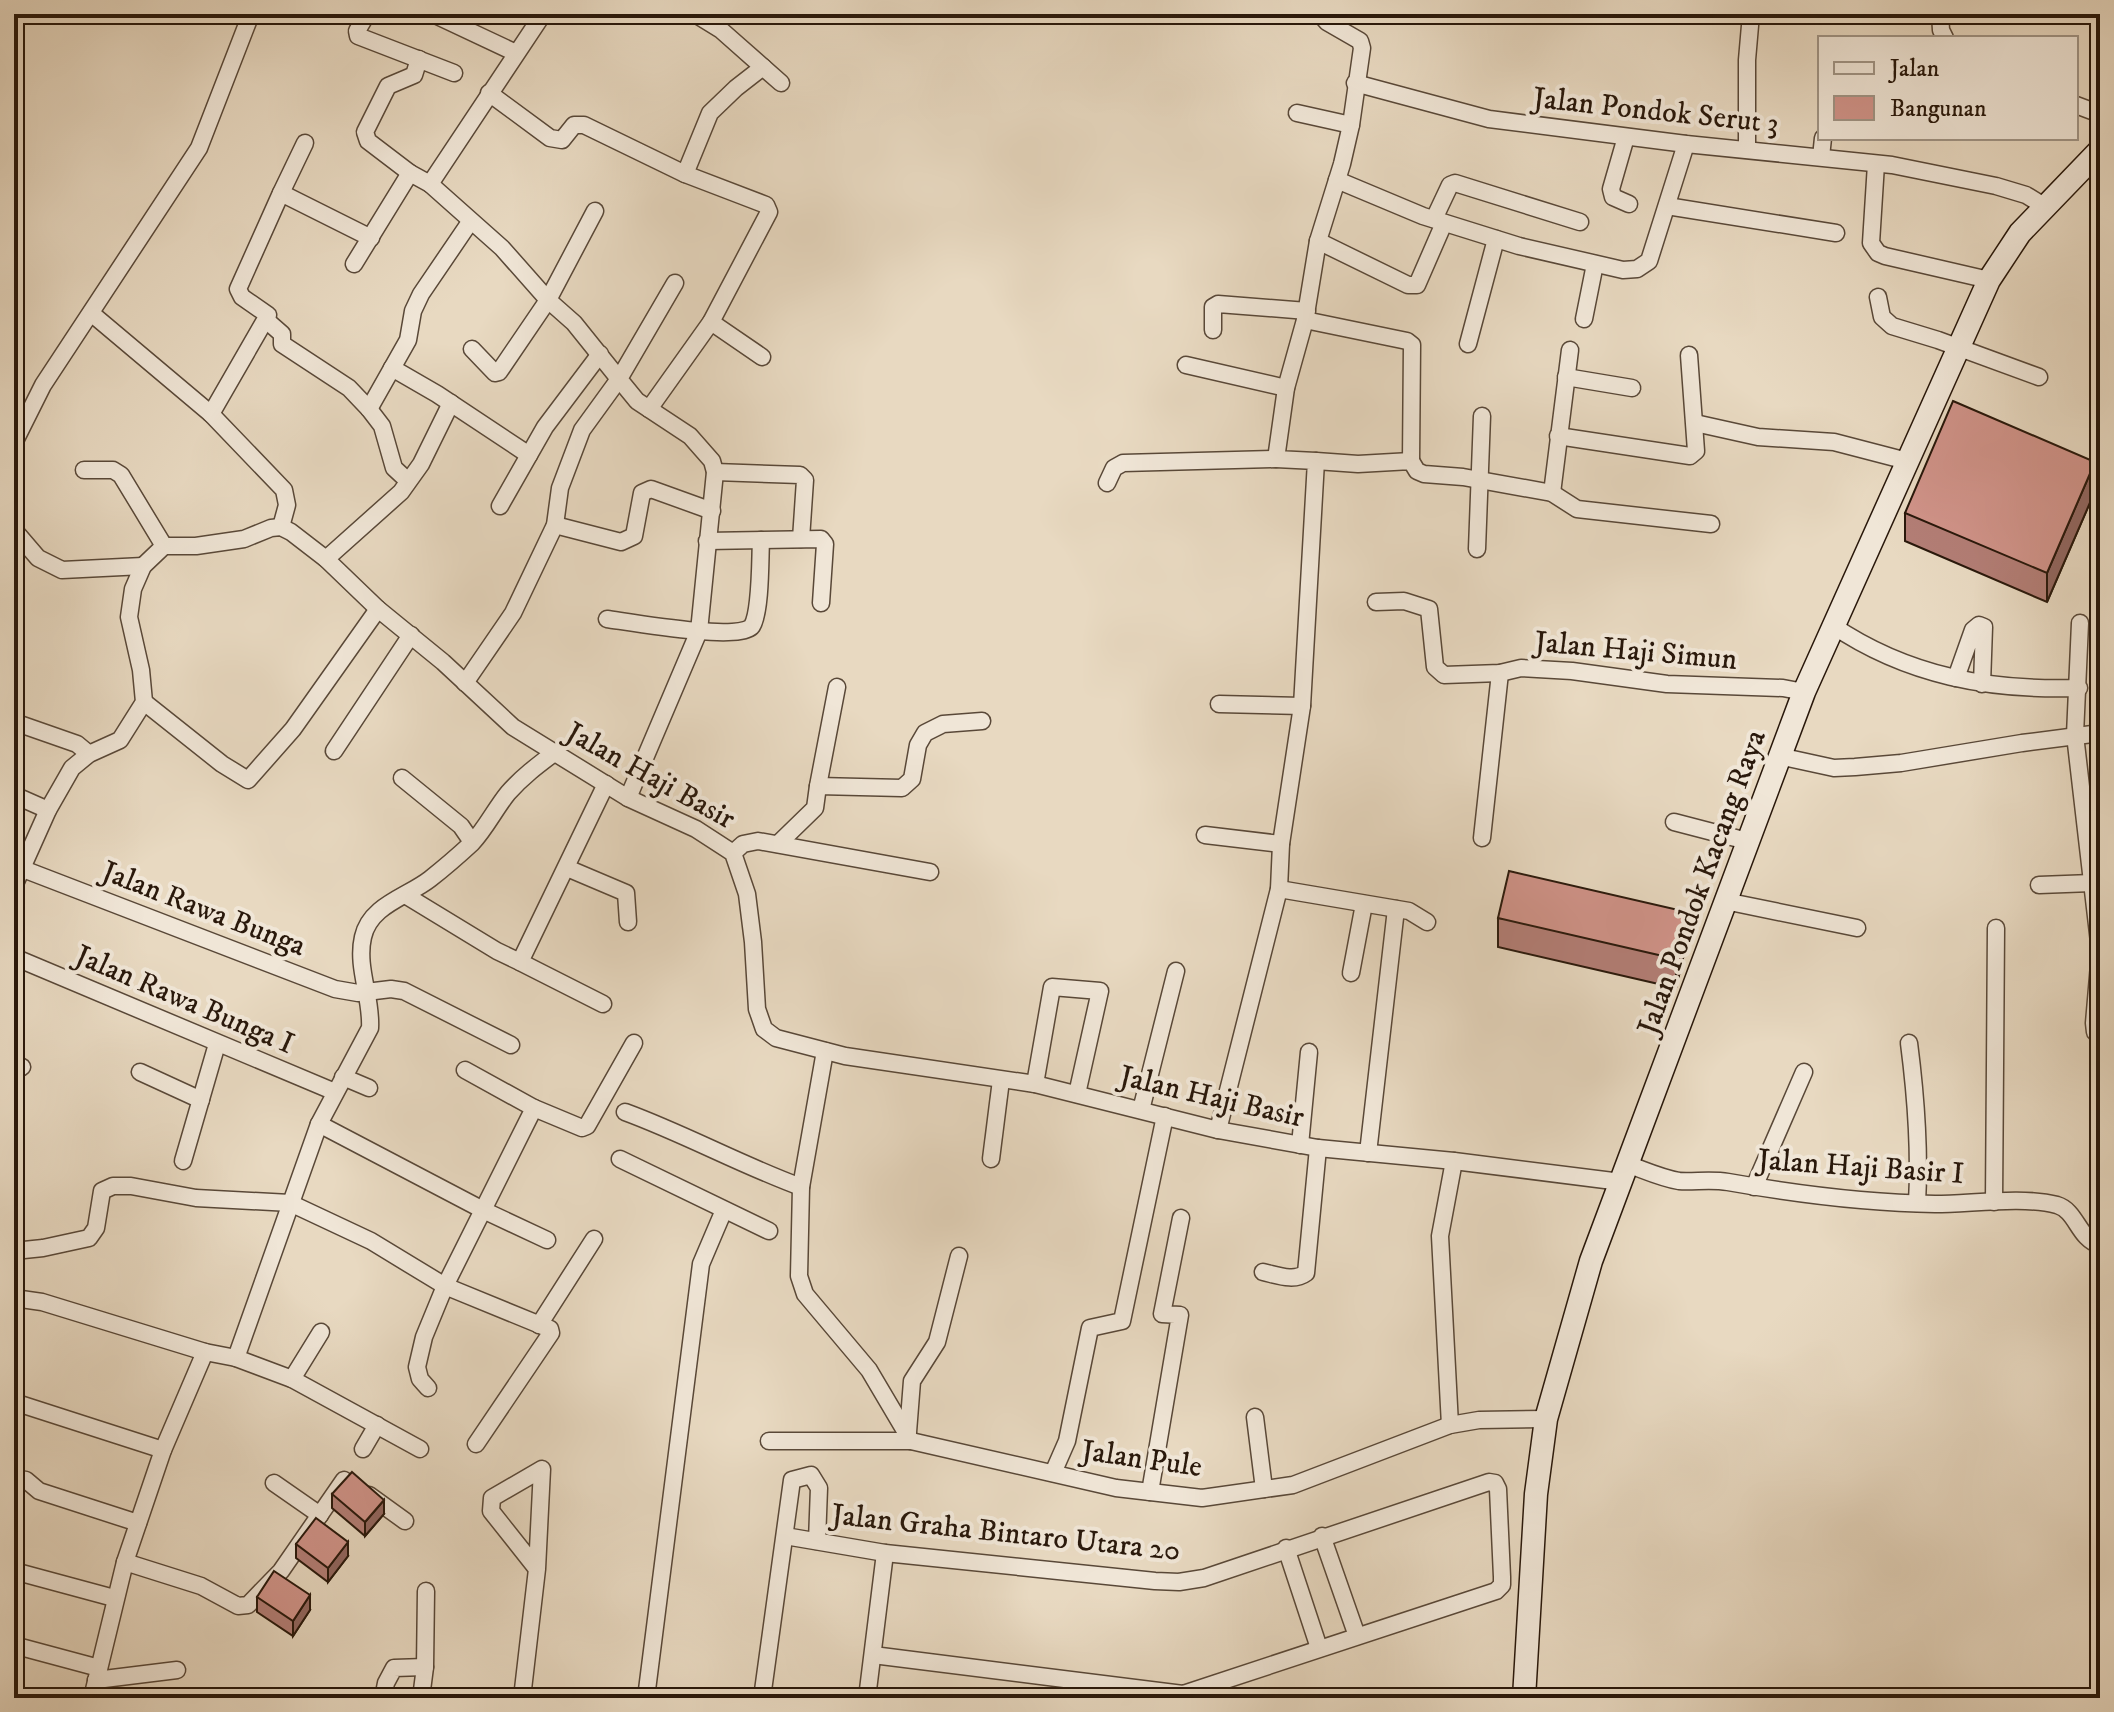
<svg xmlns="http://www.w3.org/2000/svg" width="2114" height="1712" viewBox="0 0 2114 1712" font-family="'IM FELL DW Pica',serif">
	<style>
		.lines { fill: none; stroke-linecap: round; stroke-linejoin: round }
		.minor-casing { stroke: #594838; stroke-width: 19 }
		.secondary-casing { stroke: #29180b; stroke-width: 25 }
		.minor { stroke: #f0e6d7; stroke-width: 16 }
		.secondary { stroke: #f0e6d7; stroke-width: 22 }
		.wall { fill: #b37e76; stroke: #29180b; stroke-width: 2 }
		.shaded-wall { fill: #926760; stroke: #29180b; stroke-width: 2 }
		.building { fill: #d09389; stroke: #29180b; stroke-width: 2 }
		.labels { text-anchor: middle; stroke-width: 8; stroke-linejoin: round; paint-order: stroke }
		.street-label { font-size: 30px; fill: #29180b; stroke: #f0e6d7 }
	</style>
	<rect width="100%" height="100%" fill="#e8d9c1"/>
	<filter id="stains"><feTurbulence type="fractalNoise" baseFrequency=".0025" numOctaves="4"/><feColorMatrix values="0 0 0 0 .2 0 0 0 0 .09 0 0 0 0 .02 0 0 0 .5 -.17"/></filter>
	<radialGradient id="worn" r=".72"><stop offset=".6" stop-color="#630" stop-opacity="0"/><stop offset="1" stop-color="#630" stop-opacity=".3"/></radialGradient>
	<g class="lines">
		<defs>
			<g id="minor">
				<path d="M367,14L357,31L358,36L454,73"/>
				<path d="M433,14L516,53"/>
				<path d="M695,14L721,30L781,83"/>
				<path d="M1940,14L1941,30L1945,38"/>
				<path d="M1355,83L1489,119L1686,144L1892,165L1996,186L2026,195L2044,206"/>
				<path d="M489,93L550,138L562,140L574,125H584L685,174"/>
				<path d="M2076,105L2100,114"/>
				<path d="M1297,113L1351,125"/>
				<path d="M1626,137L1611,189L1613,197L1629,204"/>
				<path d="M1747,149V60L1751,14"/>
				<path d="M1821,157L1823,138"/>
				<path d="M1876,164L1871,243L1878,253L1885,256L1989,280"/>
				<path d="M410,173L368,141L365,132L388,86L414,75L419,59"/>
				<path d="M1337,180L1423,216L1519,246L1623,270L1637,269L1649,261L1686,144"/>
				<path d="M430,184L543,14"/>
				<path d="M281,193L305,143"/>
				<path d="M1667,206L1836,233"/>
				<path d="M1434,219L1450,185L1455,183L1580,222"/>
				<path d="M1318,241L1408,285H1417L1444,223"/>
				<path d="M354,264L410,173L430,184L502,248L548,300L574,323L619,379L582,430L560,488L555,525L513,613L465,683"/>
				<path d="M1878,297L1882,317L1892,326L1938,340L2039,377"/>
				<path d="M91,313L211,414L284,490L287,505L281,527"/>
				<path d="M1584,319L1595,264"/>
				<path d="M266,320L282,334V344L349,388L369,409L382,426L394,468L408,481"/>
				<path d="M1305,320L1407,341L1412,345L1411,461"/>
				<path d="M711,322L762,357"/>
				<path d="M1213,330V307L1218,304L1307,311"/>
				<path d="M1468,344L1496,239"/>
				<path d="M472,349L495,373L499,372L548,300L595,211"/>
				<path d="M1186,365L1286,388"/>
				<path d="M392,368L437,394L529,455"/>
				<path d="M1566,377L1632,388"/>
				<path d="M369,409L408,340L413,311L421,294L470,222"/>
				<path d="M649,409L711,322L769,212L766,205L685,174L710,113L736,88L763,67"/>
				<path d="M211,414L268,315L242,297L238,289L281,193L371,238"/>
				<path d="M1695,423L1758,437L1834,442L1907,461"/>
				<path d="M1558,436L1690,456L1696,451L1689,355"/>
				<path d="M14,443L43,385L199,148L251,14"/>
				<path d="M1316,461L1358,464L1411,461L1417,471L1424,474L1463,477L1552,493L1577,509L1711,524"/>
				<path d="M84,470H113L121,475L164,546"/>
				<path d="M715,472L800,475L805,480L801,539"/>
				<path d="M1107,483L1114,468L1123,463L1276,459"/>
				<path d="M1552,493L1570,350"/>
				<path d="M500,506L545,427L600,354"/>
				<path d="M555,525L621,542L634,536L642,493L651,489L712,511"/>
				<path d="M14,530L38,558L62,570L143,566"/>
				<path d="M707,541L821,539L825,544L821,603"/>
				<path d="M1477,549L1482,416"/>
				<path d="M326,559L401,492L421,464L451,403"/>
				<path d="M1376,602L1404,601L1429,609L1435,667L1444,675L1500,673L1521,668L1572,671L1667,684L1783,688L1804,692"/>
				<path d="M607,619C629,622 741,642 752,626C761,611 760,559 761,540"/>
				<path d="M2080,623L2075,735L2100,951"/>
				<path d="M1832,625C1907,676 1990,691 2079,688"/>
				<path d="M1956,678L1973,630L1979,625L1984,627L1982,684"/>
				<path d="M144,702L222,764L248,780L293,729L378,609"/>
				<path d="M1219,704L1302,706"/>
				<path d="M14,722L77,744L89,754"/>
				<path d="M334,751L411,635"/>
				<path d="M1779,756L1834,768L1855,767L1901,763L2022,743L2100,733"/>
				<path d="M402,778L461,826L472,842"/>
				<path d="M818,786L837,687"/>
				<path d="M14,795L48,810"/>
				<path d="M628,798L699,631L715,472L712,461L690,436L637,401L619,379L675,283"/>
				<path d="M1674,822L1747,841"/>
				<path d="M1205,835L1281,844"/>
				<path d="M1482,838L1500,673"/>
				<path d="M778,844L815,808L818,786L902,788L912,779L918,745L925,733L943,724L982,721"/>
				<path d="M733,853L743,844L758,841L930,872"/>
				<path d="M567,868L626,893L628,922"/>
				<path d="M23,869L335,989L358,993L391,989L404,991L511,1045"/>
				<path d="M2039,885L2092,883"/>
				<path d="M14,886L48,810L72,768L89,754L120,740L144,702L141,670L129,617L133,589L143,566L164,546H196L244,539L271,528L281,527L291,532L326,559L378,609L443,662L513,727L628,798L696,829L733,853L747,894L753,942L757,1009L764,1029L776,1038L845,1056L1035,1084L1218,1130L1318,1148L1454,1161L1621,1182"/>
				<path d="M1279,889L1409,911L1427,922"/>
				<path d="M405,895L497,951L520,962"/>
				<path d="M1725,901L1857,928"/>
				<path d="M2100,953L2094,1023L2095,1032L2100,1036"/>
				<path d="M14,957L335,1092"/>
				<path d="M1351,973L1364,904"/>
				<path d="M603,1004L520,962L606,784"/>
				<path d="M1909,1043C1916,1097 1920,1149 1917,1203"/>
				<path d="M825,1051L801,1187L799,1276L805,1294L869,1370L911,1441"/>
				<path d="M14,1064L22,1067"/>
				<path d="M140,1072L201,1100"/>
				<path d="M343,1077L369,1088"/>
				<path d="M1035,1084L1052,987L1100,991L1077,1094"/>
				<path d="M534,1108L582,1128L587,1126L634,1043"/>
				<path d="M1141,1110L1176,971"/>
				<path d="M625,1112C685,1134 741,1165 801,1187"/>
				<path d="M319,1124L483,1210L547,1240"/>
				<path d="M1218,1130L1279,889L1281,844L1302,706L1316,461L1276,459L1286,388L1305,320L1318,241L1342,164L1351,125L1362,48L1360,41L1327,22L1320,14"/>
				<path d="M1300,1145L1309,1052"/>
				<path d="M1368,1153L1396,909"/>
				<path d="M620,1159L769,1231"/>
				<path d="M991,1159L1001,1080"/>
				<path d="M183,1161L217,1044"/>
				<path d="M1627,1164C1644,1170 1661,1178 1679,1181C1695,1182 1711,1179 1728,1182C1796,1194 1866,1203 1935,1204C1971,1204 2023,1196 2057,1205C2077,1211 2078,1239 2100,1245"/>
				<path d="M1754,1187L1804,1072"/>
				<path d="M1994,1202L1996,928"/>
				<path d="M14,1251L43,1248L89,1238L96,1228L102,1191L113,1186H131L196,1198L290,1203L371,1241L445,1286L550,1329L551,1333L476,1444"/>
				<path d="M1263,1272C1277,1275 1294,1282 1306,1273L1318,1148"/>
				<path d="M14,1298L42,1302L205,1352"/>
				<path d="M539,1325L594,1239"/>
				<path d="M236,1358L292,1379L420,1449"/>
				<path d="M292,1379L321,1332"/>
				<path d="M428,1388L420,1379L417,1367L424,1337L445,1286L534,1108L465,1070"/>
				<path d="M14,1402L163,1450"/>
				<path d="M1255,1417L1264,1489"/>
				<path d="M1450,1425L1440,1236L1454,1161"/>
				<path d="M908,1432L912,1381L937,1342L959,1256"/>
				<path d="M769,1441H911L1116,1488L1202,1498L1293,1485L1450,1425L1479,1420L1546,1419"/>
				<path d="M363,1449L377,1425"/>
				<path d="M1053,1473L1067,1441L1090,1328L1122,1321L1165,1116"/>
				<path d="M14,1478L26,1480L39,1491L138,1523"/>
				<path d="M274,1483L320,1515"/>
				<path d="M1150,1492L1180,1315L1162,1314L1181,1218"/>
				<path d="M369,1495L405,1521"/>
				<path d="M785,1536L885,1553L1155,1581L1179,1582L1204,1578L1489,1482L1495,1483L1498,1489L1502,1577V1585L1496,1591L1183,1694L873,1655"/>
				<path d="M1322,1536L1357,1636"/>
				<path d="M1286,1548L1319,1648"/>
				<path d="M125,1562L201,1586L238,1606L248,1605L281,1571L344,1480"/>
				<path d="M14,1571L114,1598"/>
				<path d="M17,1646L99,1668"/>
				<path d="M96,1680L177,1670"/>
				<path d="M92,1698L125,1562L163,1450L205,1352L236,1358L319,1124L370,1028C372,998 356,967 363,937C370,905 407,897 430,879C444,868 459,855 472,843C486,828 495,809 508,793C522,777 538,765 554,753"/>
				<path d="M383,1698L386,1683L394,1668L425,1667"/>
				<path d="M421,1698L425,1667L426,1591"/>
				<path d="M522,1698L537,1569L542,1469L492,1498L491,1511L537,1569"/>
				<path d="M646,1698L701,1264L724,1210"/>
				<path d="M762,1698L792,1480L811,1475L819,1488L817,1541"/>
				<path d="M867,1698L885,1553"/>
			</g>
			<path id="secondary" d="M1524,1698L1536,1494L1546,1419L1591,1261L1804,692L1989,280L2020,233L2100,150"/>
		</defs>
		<use href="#minor" class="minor-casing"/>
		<use href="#secondary" class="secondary-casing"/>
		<use href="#minor" class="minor"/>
		<use href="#secondary" class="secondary"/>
	</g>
	<g class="wall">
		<path d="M2095,491L2047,602L1905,541V513Z"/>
		<path d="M1498,918L1687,941L1676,988L1498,947Z"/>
		<path d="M332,1494L384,1514L365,1536L332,1508Z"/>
		<path d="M296,1544L348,1556L328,1582L296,1558Z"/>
		<path d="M257,1597L310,1610L293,1636L257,1612Z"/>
	</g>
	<g class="shaded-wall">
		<path d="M2095,462V491L2047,602V573Z"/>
		<path d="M1687,912V941L1676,988V959Z"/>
		<path d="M384,1500V1514L365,1536V1522Z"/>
		<path d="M348,1542V1556L328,1582V1568Z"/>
		<path d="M310,1595V1610L293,1636V1621Z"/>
	</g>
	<g class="building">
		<path d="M1953,401L2095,462L2047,573L1905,513Z"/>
		<path d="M1509,871L1687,912L1676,959L1498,918Z"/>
		<path d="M352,1472L384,1500L365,1522L332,1494Z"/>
		<path d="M316,1518L348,1542L328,1568L296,1544Z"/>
		<path d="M274,1571L310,1595L293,1621L257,1597Z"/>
	</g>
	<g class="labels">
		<g class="street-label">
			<text transform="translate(1656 110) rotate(6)" y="10">Jalan Pondok Serut 3</text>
			<text transform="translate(1636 650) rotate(5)" y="10">Jalan Haji Simun</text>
			<text transform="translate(651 775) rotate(29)" y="10">Jalan Haji Basir</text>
			<text transform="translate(1701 882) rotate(-70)" y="10">Jalan Pondok Kacang Raya</text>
			<text transform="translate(204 908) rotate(21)" y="10">Jalan Rawa Bunga</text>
			<text transform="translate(185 999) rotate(23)" y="10">Jalan Rawa Bunga I</text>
			<text transform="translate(1212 1096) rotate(13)" y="10">Jalan Haji Basir</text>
			<text transform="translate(1861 1166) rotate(4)" y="10">Jalan Haji Basir I</text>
			<text transform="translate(1142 1458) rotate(8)" y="10">Jalan Pule</text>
			<text transform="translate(1006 1532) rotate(6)" y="10">Jalan Graha Bintaro Utara 20</text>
		</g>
	</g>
	<rect width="2114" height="1712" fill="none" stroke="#e8d9c1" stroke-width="48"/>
	<rect x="16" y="16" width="2082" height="1680" fill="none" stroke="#29180b" stroke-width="4"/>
	<rect x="24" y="24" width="2066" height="1664" fill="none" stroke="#29180b" stroke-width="2"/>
	<rect x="1818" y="36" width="260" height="104" fill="#f0e6d7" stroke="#a09485" stroke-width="2"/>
	<rect x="1834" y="62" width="40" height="12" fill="#f0e6d7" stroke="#a09485" stroke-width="2"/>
	<text x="1890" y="76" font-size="24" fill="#29180b">Jalan</text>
	<rect x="1834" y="96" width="40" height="24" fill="#d09389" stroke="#a09485" stroke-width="2"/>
	<text x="1890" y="116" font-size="24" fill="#29180b">Bangunan</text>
	<rect width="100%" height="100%" filter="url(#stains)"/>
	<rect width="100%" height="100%" fill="url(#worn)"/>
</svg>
